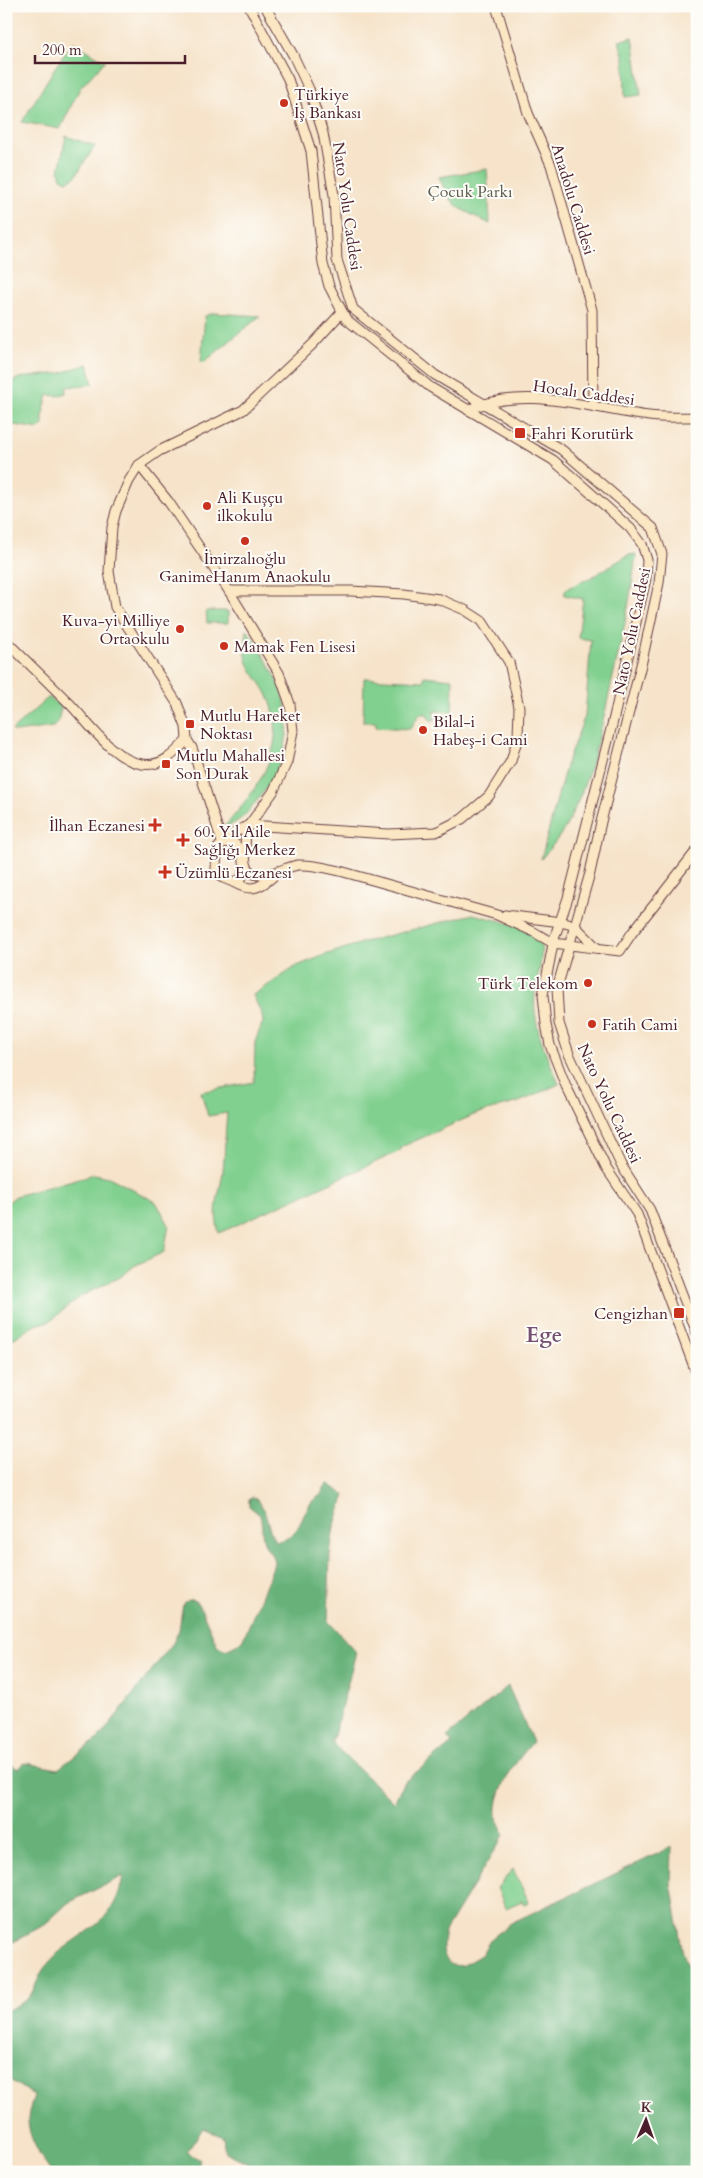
<svg xmlns="http://www.w3.org/2000/svg" width="703" height="2178" viewBox="0 0 703 2178" font-family="Cardo,serif">
	<style>
		.green { fill: #81d08f; stroke: #66785d }
		.forest { fill: #68b27a; stroke: #596852 }
		.lines { fill: none; stroke-linecap: round; stroke-linejoin: round }
		.secondary-casing { stroke: #643c43; stroke-width: 11 }
		.secondary { stroke: #fbe7c3; stroke-width: 9 }
		.poi-dot { fill: #c8321e; stroke: #fdfcf7; stroke-width: 2 }
		.labels { text-anchor: middle; stroke-width: 4; stroke-linejoin: round; paint-order: stroke }
		.poi-label { font-size: 16px; fill: #4a1f2b; stroke: #fdfcf7; text-anchor: start }
		.park-label { font-size: 16px; fill: #5d5d4e; stroke: #fdfcf7 }
		.street-label { font-size: 16px; fill: #4a1f2b; stroke: #fdfcf7 }
		.district-label { font-size: 21px; font-weight: bold; fill: #755072; stroke: #fdfcf7 }
	</style>
	<rect width="100%" height="100%" fill="#fdfcf7"/>
	<filter id="ink" filterUnits="userSpaceOnUse"><feTurbulence type="fractalNoise" baseFrequency=".02" numOctaves="2"/><feDisplacementMap in="SourceGraphic" scale="10" xChannelSelector="R" yChannelSelector="G"/><feConvolveMatrix kernelMatrix="1 2 1 2 8 2 1 2 1" color-interpolation-filters="sRGB"/></filter>
	<filter id="wash" filterUnits="userSpaceOnUse"><feTurbulence type="fractalNoise" baseFrequency=".0096" numOctaves="4" result="noise"/><feDisplacementMap in="SourceGraphic" scale="20" xChannelSelector="R" yChannelSelector="G"/><feGaussianBlur stdDeviation="1.12" result="paint"/><feColorMatrix in="noise" values="0 0 0 0 0 0 0 0 0 0 0 0 0 0 0 0 0 1.4 0 .05"/><feComposite in="paint" operator="in"/></filter>
	<g filter="url(#wash)">
		<rect width="100%" height="100%" fill="#f6e3c9"/>
		<g class="green">
			<path d="M633,37L641,95L625,97L624,58L619,41Z"/>
			<path d="M73,42L105,61L80,88L60,129L22,122L56,66Z"/>
			<path d="M66,136L95,146L75,177L67,181L61,178L59,171Z"/>
			<path d="M487,169L490,224C460,208 453,210 439,177Z"/>
			<path d="M214,313L260,316L203,363L201,361L205,316Z"/>
			<path d="M88,364L93,384L67,387L66,393L58,396L48,395L43,413V425L39,429L15,425L6,429V402L11,382L19,378L61,373Z"/>
			<path d="M636,554C631,597 622,639 612,681C601,730 590,782 566,826C559,838 550,849 541,859L567,762L585,716L591,640L578,638L583,599L564,595L566,589L594,576L628,555Z"/>
			<path d="M206,611H228V623H207Z"/>
			<path d="M247,629C263,655 283,682 287,712C291,742 277,776 259,798C250,810 239,824 224,827C256,792 291,745 268,696C264,686 255,677 250,667C243,656 246,642 247,629Z"/>
			<path d="M424,676L453,679L452,712L434,711L435,720H430L427,714H420L410,729L376,727V722H363L364,678L424,681Z"/>
			<path d="M49,697L61,707L58,723L53,727L15,732L12,730Z"/>
			<path d="M473,914C490,919 530,925 539,941C546,953 536,979 535,993C532,1026 547,1055 559,1084L519,1102L476,1114L401,1147L400,1151L219,1233C212,1207 220,1195 223,1171C225,1152 225,1132 227,1113L208,1116L201,1092L254,1082L255,1042L263,1022L262,1015L253,995L297,966L322,956L364,942Z"/>
			<path d="M94,1174L109,1177L156,1202L169,1225L164,1252L134,1266L122,1276L81,1296L50,1321L35,1325L6,1343V1204L16,1196Z"/>
			<path d="M513,1869L529,1902L524,1904L522,1901L506,1908L497,1888Z"/>
		</g>
		<path class="forest" d="M327,1483L345,1495L334,1527L330,1554L328,1621L356,1652L332,1743L394,1803L403,1783L452,1743L447,1737L508,1686L533,1742C517,1759 494,1790 497,1817C498,1822 502,1829 504,1835L445,1931C442,1944 441,1956 451,1965L462,1966L481,1955L491,1939L511,1923L672,1847L671,1883L682,1949L697,1995V2172H250L249,2163L225,2152L223,2137L203,2128L187,2152L200,2160L196,2172H51C41,2158 28,2137 28,2120C28,2112 32,2103 34,2096L6,2077V2011C13,2007 24,2003 29,1997C36,1988 38,1975 46,1966C76,1930 114,1931 123,1876L68,1903L44,1925L6,1946V1761L18,1769L22,1764L26,1763L58,1769L99,1738L173,1643L179,1630L183,1603C190,1599 192,1598 199,1604L217,1645L225,1650C231,1648 237,1645 242,1640C245,1636 274,1568 274,1562C273,1554 268,1552 265,1545C261,1536 263,1525 260,1515L249,1506V1500L252,1497L256,1498C269,1512 266,1526 275,1541C305,1541 300,1503 320,1496Z"/>
	</g>
	<g filter="url(#ink)">
		<g class="lines">
			<defs>
				<g id="secondary">
					<path d="M249,6L288,79L311,151L323,264L329,286L346,319L430,387L553,460L593,495L630,528L642,544L647,560L646,579L614,717L568,898L554,939L543,995L546,1024L550,1045L566,1086L606,1168L637,1214L697,1375"/>
					<path d="M265,6L293,55L309,89L323,133L334,195L337,260L353,309L435,375L562,450L653,528L662,554L659,583L642,661L601,822L590,873L557,988L559,1023L569,1054L621,1165L650,1210L697,1333"/>
					<path d="M496,6L528,113L551,165L592,310L593,406"/>
					<path d="M468,410C526,384 589,409 649,416C663,418 677,417 691,417L697,415"/>
					<path d="M139,465L168,501L229,591L279,673L290,704L293,731L287,762L273,792L249,825L230,835L217,849L216,869L223,878L233,882L240,880C249,868 243,852 234,843L222,842"/>
					<path d="M229,591H351L404,594L439,599L465,610L482,621L509,662L519,707L518,737L511,761L489,796L462,819L436,832L388,834L249,825"/>
					<path d="M6,641C27,662 48,682 69,703C88,722 113,760 142,764C162,767 174,754 187,740"/>
					<path d="M246,827C246,849 237,884 272,873C281,871 290,866 298,865C312,864 327,868 340,871L497,915L532,931L553,943L620,951L632,933L697,850"/>
					<path d="M222,842L192,748L187,740L186,727L177,703L115,607L109,571L112,527L116,511L129,481L139,465L159,451L243,410L313,344L342,312"/>
					<path d="M233,882C252,893 260,888 276,874"/>
					<path d="M505,915L561,922L575,926L597,948"/>
				</g>
			</defs>
			<use href="#secondary" class="secondary-casing"/>
			<use href="#secondary" class="secondary"/>
		</g>
	</g>
	<g class="poi-dot">
		<circle cx="284" cy="103" r="5"/>
		<rect x="514" y="427" width="12" height="12" rx="2.5"/>
		<circle cx="207" cy="506" r="5"/>
		<circle cx="245" cy="541" r="5"/>
		<circle cx="180" cy="629" r="5"/>
		<circle cx="224" cy="646" r="5"/>
		<rect x="185" y="719" width="10" height="10" rx="2.5"/>
		<circle cx="423" cy="730" r="5"/>
		<rect x="161" y="759" width="10" height="10" rx="2.5"/>
		<path d="M152.5 817.5h5v5h5v5h-5v5h-5v-5h-5v-5h5z"/>
		<path d="M180.5 832.5h5v5h5v5h-5v5h-5v-5h-5v-5h5z"/>
		<path d="M162.5 864.5h5v5h5v5h-5v5h-5v-5h-5v-5h5z"/>
		<circle cx="588" cy="983" r="5"/>
		<circle cx="592" cy="1024" r="5"/>
		<rect x="673" y="1307" width="12" height="12" rx="2.5"/>
	</g>
	<g class="labels">
		<g class="poi-label">
			<text x="294" y="100">Türkiye<tspan x="294" dy="18">İş Bankası</tspan></text>
			<text x="531" y="439">Fahri Korutürk</text>
			<text x="217" y="503">Ali Kuşçu<tspan x="217" dy="18">ilkokulu</tspan></text>
			<text x="245" y="564" text-anchor="middle">İmirzalıoğlu<tspan x="245" dy="18">GanimeHanım Anaokulu</tspan></text>
			<text x="170" y="626" text-anchor="end">Kuva-yi Milliye<tspan x="170" dy="18">Ortaokulu</tspan></text>
			<text x="234" y="652">Mamak Fen Lisesi</text>
			<text x="200" y="721">Mutlu Hareket<tspan x="200" dy="18">Noktası</tspan></text>
			<text x="433" y="727">Bilal-i<tspan x="433" dy="18">Habeş-i Cami</tspan></text>
			<text x="176" y="761">Mutlu Mahallesi<tspan x="176" dy="18">Son Durak</tspan></text>
			<text x="145" y="831" text-anchor="end">İlhan Eczanesi</text>
			<text x="194" y="837">60. Yıl Aile<tspan x="194" dy="18">Sağlığı Merkez</tspan></text>
			<text x="175" y="878">Üzümlü Eczanesi</text>
			<text x="578" y="989" text-anchor="end">Türk Telekom</text>
			<text x="602" y="1030">Fatih Cami</text>
			<text x="668" y="1319" text-anchor="end">Cengizhan</text>
		</g>
		<g class="park-label">
			<text x="470" y="197">Çocuk Parkı</text>
		</g>
		<g class="street-label">
			<text transform="translate(574 199) rotate(73)" y="6">Anadolu Caddesi</text>
			<text transform="translate(348 206) rotate(82)" y="6">Nato Yolu Caddesi</text>
			<text transform="translate(584 392) rotate(8)" y="6">Hocalı Caddesi</text>
			<text transform="translate(631 631) rotate(-78)" y="6">Nato Yolu Caddesi</text>
			<text transform="translate(610 1103) rotate(65)" y="6">Nato Yolu Caddesi</text>
		</g>
		<g class="district-label">
			<text x="544" y="1342">Ege</text>
		</g>
	</g>
	<rect width="703" height="2178" fill="none" stroke="#fdfcf7" stroke-width="25"/>
	<g transform="translate(646 2120) rotate(2)" stroke="#fdfcf7" stroke-width="4" paint-order="stroke">
	<path d="M0-4L9 19L0 12L-9 19Z" fill="#4a1f2b"/>
	<text y="-8" font-size="14" font-weight="bold" text-anchor="middle" fill="#4a1f2b">K</text>
	</g>
	<path d="M35 55v8h150v-8" fill="none" stroke="#4a1f2b" stroke-width="2.5"/>
	<text x="42" y="55" font-size="15" fill="#4a1f2b" stroke="#fdfcf7" stroke-width="4" paint-order="stroke">200 m</text>
</svg>
